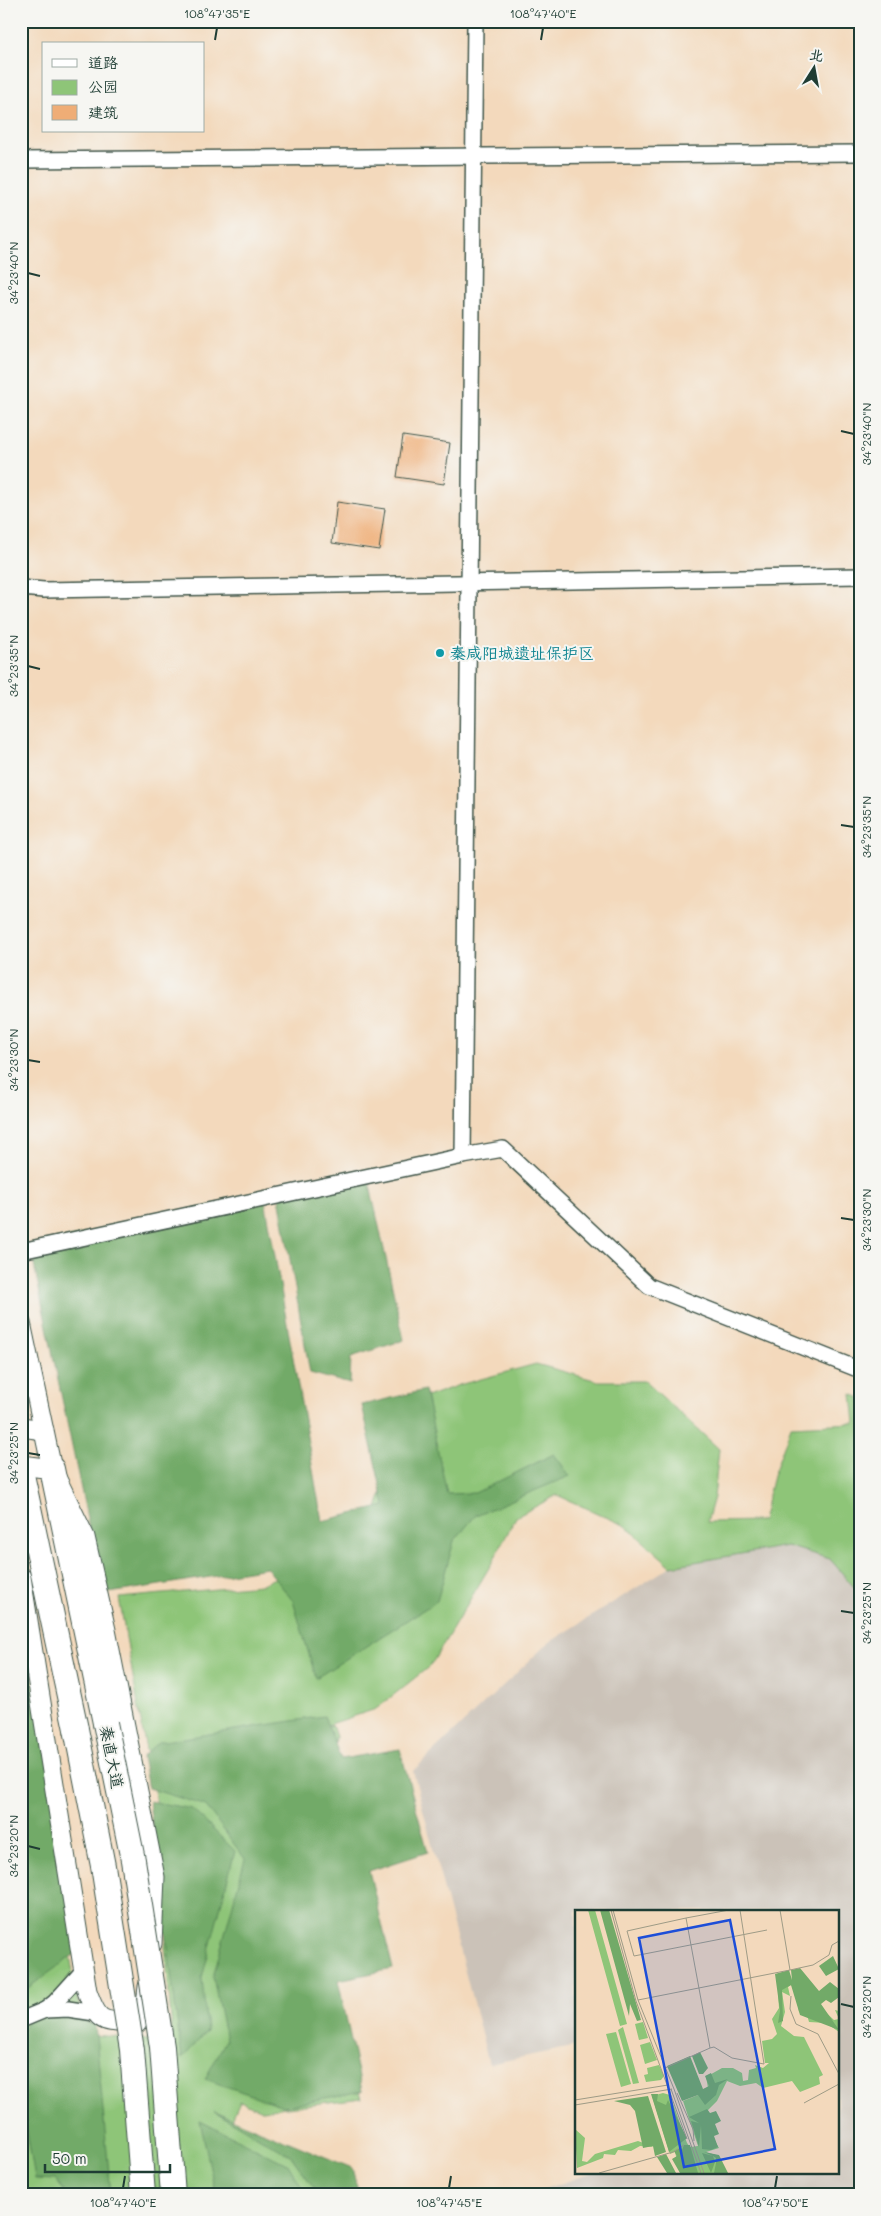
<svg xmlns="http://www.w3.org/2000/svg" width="881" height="2216" viewBox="0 0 881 2216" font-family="Mali,'LXGW WenKai TC',sans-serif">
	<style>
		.industrial { fill: #cbc2b8 }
		.green { fill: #8ec578; stroke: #568156 }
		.forest { fill: #72aa68; stroke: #48744e }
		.building { fill: #efad76 }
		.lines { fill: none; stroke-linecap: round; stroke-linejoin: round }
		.minor-casing { stroke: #3f5448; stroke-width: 18 }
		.tertiary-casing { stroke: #3f5448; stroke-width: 21 }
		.primary-casing { stroke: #3f5448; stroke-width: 26 }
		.minor { stroke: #fff; stroke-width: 15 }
		.tertiary { stroke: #fff; stroke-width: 19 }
		.primary { stroke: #fff; stroke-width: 24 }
		.primary-bridge-casing { stroke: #3f5448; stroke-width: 26; stroke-linecap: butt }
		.primary-bridge { stroke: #fff; stroke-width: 24 }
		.ticks { fill: none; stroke: #1f3d34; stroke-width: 2 }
		.culture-dot { fill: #0f9aa8; stroke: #f6f6f2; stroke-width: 2 }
		.labels { text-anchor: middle; stroke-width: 4; stroke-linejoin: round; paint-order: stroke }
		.culture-label { font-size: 16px; fill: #0d838f; stroke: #f6f6f2; text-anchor: start }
		.street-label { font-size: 16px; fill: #1f3d34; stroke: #f6f6f2 }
		.inset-road { fill: none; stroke: #9e9b86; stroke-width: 1 }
		.view { fill: #1d4ed8; fill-opacity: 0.15; stroke: #1d4ed8; stroke-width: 2.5 }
		.inset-edge { fill: none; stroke: #1f3d34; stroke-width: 2.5 }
		.neatline { fill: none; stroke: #1f3d34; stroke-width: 2 }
		.ticks-label { font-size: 12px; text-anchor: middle; fill: #1f3d34 }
	</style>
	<rect width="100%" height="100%" fill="#f6f6f2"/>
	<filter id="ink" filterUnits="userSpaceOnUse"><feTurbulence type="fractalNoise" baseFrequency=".02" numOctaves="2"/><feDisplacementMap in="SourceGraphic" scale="10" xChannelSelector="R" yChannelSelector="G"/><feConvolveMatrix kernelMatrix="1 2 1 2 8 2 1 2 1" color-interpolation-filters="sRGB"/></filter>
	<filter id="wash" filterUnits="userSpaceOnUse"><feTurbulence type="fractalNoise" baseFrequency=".0096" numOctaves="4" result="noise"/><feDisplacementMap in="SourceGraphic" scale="20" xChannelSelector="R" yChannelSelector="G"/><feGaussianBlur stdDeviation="1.12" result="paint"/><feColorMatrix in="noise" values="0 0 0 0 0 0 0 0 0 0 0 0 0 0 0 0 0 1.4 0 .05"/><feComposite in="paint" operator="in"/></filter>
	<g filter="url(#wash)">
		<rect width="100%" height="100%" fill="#f3d9bc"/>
		<path class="industrial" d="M787,1546L830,1559L860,1594V2195H526L596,2172H837V1911H576V2046L489,2064L413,1771L547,1644L671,1566Z"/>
		<path class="green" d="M536,1364L598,1381H645L719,1449L714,1497L707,1522L762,1521L773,1476L791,1426L855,1423L852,1394L860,1398V1594L830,1559L787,1546L671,1566L626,1526L557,1495L516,1517L493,1561L431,1665L376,1709L258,1748L332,1725L336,1737L328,1824L324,1977L362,2098L262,2110L240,2101L232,2119L355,2195H21V1608L35,1691L24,1694L78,2001L94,2035L173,2042L165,1946L176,1889L151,1778L119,1598L260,1585L311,1561L372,1524L382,1493L370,1418L459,1385Z"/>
		<g class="forest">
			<path d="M367,1172L404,1340L351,1357L350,1384L310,1373L279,1197Z"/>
			<path d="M264,1194L322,1521L385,1506L362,1405L425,1390L447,1494L475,1493L554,1454L570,1476L476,1515L454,1541L437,1601L316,1678L293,1601L267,1568L103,1594L30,1246Z"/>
			<path d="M35,1691L82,1949L21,1993V1694Z"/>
			<path d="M324,1716L341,1759L400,1749L428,1852L369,1871L393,1969L338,1980L362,2091L283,2106L205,2079L226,2040L213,1977L245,1859L206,1806L148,1788L142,1757L158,1742Z"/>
			<path d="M149,1801L192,1809L235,1851L202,1978L207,2031L182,2059Z"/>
			<path d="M45,2011L95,2024L111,2195H68L55,2180L35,2179L21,2097V2032L28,2020Z"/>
			<path d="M214,2111L352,2168L359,2195H317V2192L291,2156Z"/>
			<path d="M200,2121L289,2165L307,2195H216Z"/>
		</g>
		<g id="blocks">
			<g class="building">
				<path d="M403,436L450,443L444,484L397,477Z"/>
				<path d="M337,502L385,509L379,550L332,543Z"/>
			</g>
		</g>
	</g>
	<g filter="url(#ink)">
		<use href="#blocks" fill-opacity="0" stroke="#3f5448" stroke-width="1"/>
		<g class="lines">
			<defs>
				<g id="minor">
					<path d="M21,160L860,153"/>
					<path d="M21,588L44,590L860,576"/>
					<path d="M463,1156L503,1149L649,1286L860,1370"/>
					<path d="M21,1251L463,1156L475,21"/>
					<path d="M83,1971L55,2002L45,2010L68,2009L95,2013"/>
					<path d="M21,2020L45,2010"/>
				</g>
				<g id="tertiary">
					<path d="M21,1323L52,1469L85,1537L106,1630L155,1877L152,1944"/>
					<path d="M21,1427L44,1430"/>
					<path d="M21,1465L52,1469"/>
					<path d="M21,1577L87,1991C99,2025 102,2021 137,2023L146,2007L148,1986"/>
				</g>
				<g id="primary">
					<path d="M52,1469L105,1723"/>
					<path d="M21,1470L76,1729"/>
				</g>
			</defs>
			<use href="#minor" class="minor-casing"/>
			<use href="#tertiary" class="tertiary-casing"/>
			<use href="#primary" class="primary-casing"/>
			<use href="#minor" class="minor"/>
			<use href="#tertiary" class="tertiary"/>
			<use href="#primary" class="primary"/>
			<defs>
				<g id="primary-bridge">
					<path d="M105,1723L133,1860L162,2047L173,2195"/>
					<path d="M76,1729L103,1866L132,2050L143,2195"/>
				</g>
			</defs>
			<use href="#primary-bridge" class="primary-bridge-casing"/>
			<use href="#primary-bridge" class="primary-bridge"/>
		</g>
	</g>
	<path class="ticks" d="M215,40L217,28M541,40L543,28M28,273L40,276M841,431L854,434M28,666L40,669M841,825L854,827M28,1060L40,1062M841,1218L854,1220M28,1453L40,1455M841,1611L854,1613M28,1846L40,1849M841,2004L854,2007M123,2188L125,2176M449,2188L451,2176M775,2188L777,2176"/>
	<circle class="culture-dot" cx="440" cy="653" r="5"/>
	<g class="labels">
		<g class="culture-label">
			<text x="450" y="659">秦咸阳城遗址保护区</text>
		</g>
		<g class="street-label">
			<text transform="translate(112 1757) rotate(79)" y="6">秦直大道</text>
		</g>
	</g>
	<g transform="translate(575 1910)">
		<rect width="264" height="264" fill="#f3d9bc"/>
		<path d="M13,0H20L52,114L45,116ZM213,67L259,110L264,109L260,100L264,101V122L251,113L234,112L232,105L224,102L220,79L216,75L213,77L215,86L207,82L210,102L206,116L219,126L229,127L248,165L244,167L245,174L225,182L217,171L188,178L181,173L165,176L152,171L142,191L133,200L137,226L144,238L131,242L144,246L152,263H105L100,242L95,244L94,241L77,186L88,183L95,185L112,233L115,237L123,236L108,191L128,183L133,178L131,167L147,158H158L167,163L168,171L173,170L174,160L181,158L180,155L188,158L194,153H190L187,131L197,129L202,124L197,109L204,98L203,84ZM68,112L73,128L64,130L60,114ZM48,117L64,173L58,174L43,120ZM41,122L56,174L46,177L31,124ZM75,132L82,150L70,154L65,135ZM84,155L89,166L86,170L71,172L69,165L73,164L72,158ZM0,219L10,228L7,251L12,252L20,244L63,231L79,237L65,236L56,241L43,240L40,245L29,244L28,248L2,258Z" fill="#8ec578"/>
		<path d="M25,0H34L66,110L62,111L55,94L54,106ZM258,46L264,59L251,66L244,56ZM225,58L244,81L255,72L264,79V87L256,93L251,90L246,94L264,120L225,105L216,75L207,80L208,111L203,113L205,101L200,64L214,60L217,70L216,60ZM125,142L133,158L128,164H124L117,146ZM115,146L128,179L134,176L130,166L136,163L140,173L153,169L144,175L141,185L130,195L123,185L107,191L92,156ZM76,184H83L82,191L91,195L93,190L112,228L94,242ZM73,186L91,242L80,246L78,236L68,238L60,201L55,195L39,191ZM132,199L135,203L141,201L146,211L140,214L144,224L139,226L143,237L136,240L127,239L126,215L124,237L116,211L124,213L114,207ZM109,235H115L123,263H105L97,249L102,246L99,241L105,238L107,240ZM129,242L144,245L153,263H139L141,253V248L138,246L140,252L136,263L127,243L138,246ZM91,244L101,263H92L82,247Z" fill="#72aa68"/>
		<path class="inset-road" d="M36,0L61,91L112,229M38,0L63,90L99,179M205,0L215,60L238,55L254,45L257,35L264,31M111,8L52,21L59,46L192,20M216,86L215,99L221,114L243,124L264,164M63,90L215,60M135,138L139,137L157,148L189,154L165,0M90,158L135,138L111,8L154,0M96,179L126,263M99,179L129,263M102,183L118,219L119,231M0,190L93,175M229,193L264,174M0,195L97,179M24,263L98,242L109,235"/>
		<path class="view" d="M155,10L200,239L109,257L64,28Z"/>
		<rect width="264" height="264" class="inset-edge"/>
	</g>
	<rect width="881" height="2216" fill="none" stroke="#f6f6f2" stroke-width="55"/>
	<rect x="42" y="42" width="162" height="90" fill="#f6f6f2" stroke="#a0aca6"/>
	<rect x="52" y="59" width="25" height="8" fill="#ffffff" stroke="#a0aca6"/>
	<text x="88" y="68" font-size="15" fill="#1f3d34">道路</text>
	<rect x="52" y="80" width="25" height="15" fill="#8ec578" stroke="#a0aca6"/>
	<text x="88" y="92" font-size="15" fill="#1f3d34">公园</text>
	<rect x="52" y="105" width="25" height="15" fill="#efad76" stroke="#a0aca6"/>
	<text x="88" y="118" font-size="15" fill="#1f3d34">建筑</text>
	<g transform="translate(814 68) rotate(11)" stroke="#f6f6f2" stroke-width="4" paint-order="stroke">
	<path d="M0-4L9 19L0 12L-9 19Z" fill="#1f3d34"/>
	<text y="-8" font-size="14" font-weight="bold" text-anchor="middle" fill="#1f3d34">北</text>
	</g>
	<path d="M45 2164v8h125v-8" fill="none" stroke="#1f3d34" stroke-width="2.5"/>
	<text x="52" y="2164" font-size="15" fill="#1f3d34" stroke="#f6f6f2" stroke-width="4" paint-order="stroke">50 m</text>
	<rect x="28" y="28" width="826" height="2160" class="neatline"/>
	<g class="ticks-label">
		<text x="217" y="18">108°47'35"E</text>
		<text x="543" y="18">108°47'40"E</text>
		<text transform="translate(14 273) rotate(-90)" y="4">34°23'40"N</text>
		<text transform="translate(867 434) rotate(-90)" y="4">34°23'40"N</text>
		<text transform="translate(14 666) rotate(-90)" y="4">34°23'35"N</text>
		<text transform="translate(867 827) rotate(-90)" y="4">34°23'35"N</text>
		<text transform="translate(14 1060) rotate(-90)" y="4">34°23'30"N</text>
		<text transform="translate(867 1220) rotate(-90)" y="4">34°23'30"N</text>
		<text transform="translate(14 1453) rotate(-90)" y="4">34°23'25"N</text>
		<text transform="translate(867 1613) rotate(-90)" y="4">34°23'25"N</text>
		<text transform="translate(14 1846) rotate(-90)" y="4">34°23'20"N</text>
		<text transform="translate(867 2007) rotate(-90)" y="4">34°23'20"N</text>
		<text x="123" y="2207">108°47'40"E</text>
		<text x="449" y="2207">108°47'45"E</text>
		<text x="775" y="2207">108°47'50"E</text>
	</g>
</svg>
